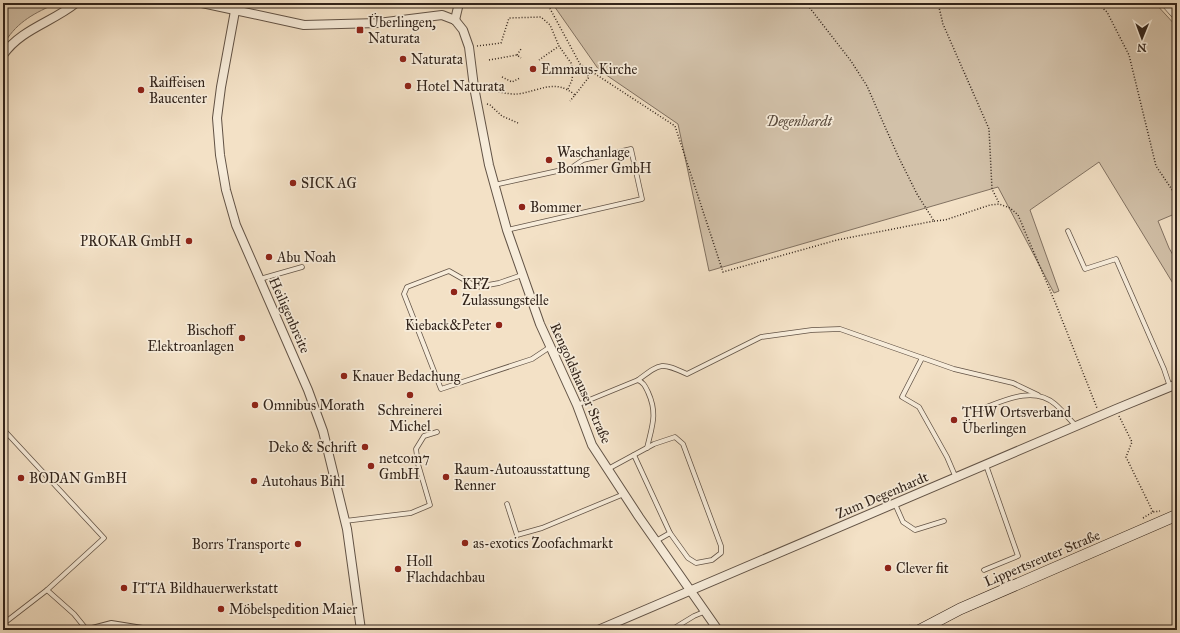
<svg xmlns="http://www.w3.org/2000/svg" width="1180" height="633" viewBox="0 0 1180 633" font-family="'IM FELL Great Primer',serif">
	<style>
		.green { fill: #d2c1a9; stroke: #827262 }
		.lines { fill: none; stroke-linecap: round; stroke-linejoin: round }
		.service-casing { stroke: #625346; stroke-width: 5.5 }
		.minor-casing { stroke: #625346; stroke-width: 10 }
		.secondary-casing { stroke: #32241b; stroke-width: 12 }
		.path { stroke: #32241b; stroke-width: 1.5; stroke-dasharray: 1 2; stroke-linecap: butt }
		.service { stroke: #f7ecda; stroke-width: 4 }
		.minor { stroke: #f7ecda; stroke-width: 8 }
		.secondary { stroke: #f7ecda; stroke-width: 11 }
		.poi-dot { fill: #8f2418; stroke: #f7ecda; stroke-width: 1.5 }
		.labels { text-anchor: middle; stroke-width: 3.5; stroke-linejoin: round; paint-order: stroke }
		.poi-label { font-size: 14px; fill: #32241b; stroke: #f7ecda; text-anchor: start }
		.park-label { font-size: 14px; font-style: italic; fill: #5a4b3e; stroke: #f7ecda }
		.street-label { font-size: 14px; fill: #32241b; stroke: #f7ecda }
	</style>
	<rect width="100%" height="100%" fill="#f3e1c6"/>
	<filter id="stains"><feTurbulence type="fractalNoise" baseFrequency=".005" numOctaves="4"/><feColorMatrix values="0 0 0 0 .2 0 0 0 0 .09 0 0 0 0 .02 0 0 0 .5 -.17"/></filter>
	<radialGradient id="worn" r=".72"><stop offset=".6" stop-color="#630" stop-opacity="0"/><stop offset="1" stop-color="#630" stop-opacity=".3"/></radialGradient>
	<g class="green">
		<path d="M3,3H57C35,13 18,21 5,42H3Z"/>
		<path d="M552,3H1155L1177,27V213L1158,221L1169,248L1177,262V290L1099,162L1030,210L1059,291L1054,293L998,187L709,271L678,124L599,70Z"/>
	</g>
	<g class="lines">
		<defs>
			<g id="service">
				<path d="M494,185L571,168L583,160L631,149L642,199L507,230"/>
				<path d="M1068,231L1085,269L1116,259L1164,369L1170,387"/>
				<path d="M522,275L499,283L477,287L449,271L407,287L404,294L441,389L532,359L550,347"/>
				<path d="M260,279L302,267"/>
				<path d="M922,358L902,397L919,407L947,457L956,478"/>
				<path d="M638,380C661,363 661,362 687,374L761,337L812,330L840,329L954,369L1013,383L1038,395"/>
				<path d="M577,405L638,380C644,383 645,386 648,392C658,414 652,426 647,448"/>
				<path d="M976,411C999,403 1032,384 1055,404C1062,410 1069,419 1076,426"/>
				<path d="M3,429L104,538L47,590L3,624"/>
				<path d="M634,455L670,533L656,541"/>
				<path d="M608,469L654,444L675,437L683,444L721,546V553L712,560L696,563L688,558L670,533"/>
				<path d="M507,504L517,535L542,528L624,494"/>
				<path d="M895,504L903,522L915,530L944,521"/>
				<path d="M345,521L411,513L430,505L418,464L416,449L424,436L437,432"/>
				<path d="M984,570L1018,556L986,465"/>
				<path d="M47,590L74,614L87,630"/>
				<path d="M671,630L694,616L706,611"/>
			</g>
			<g id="minor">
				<path d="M202,3L304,25L378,23L442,15L455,20"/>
				<path d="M235,11L221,87L217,118L220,155L226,190L236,225L308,390L323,431L347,529L361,630"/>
				<path d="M455,20L463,30L469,47L474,87L489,165L507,230L540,324L577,405L592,445L639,517L718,630"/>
				<path d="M455,20L459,3"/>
				<path d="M3,55C21,29 53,22 76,3"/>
				<path d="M92,630L111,625L142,630"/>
				<path d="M598,630L1116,409L1177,384"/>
			</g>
			<g id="secondary">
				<path d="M1167,3L1177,14"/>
				<path d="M920,630L960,609L1177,515"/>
			</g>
		</defs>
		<use href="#service" class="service-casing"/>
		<use href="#minor" class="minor-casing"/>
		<use href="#secondary" class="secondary-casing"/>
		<g class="path">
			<path d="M547,3L580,64L675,126L723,272L837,240L934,221L917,194L898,156L867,86L851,61L806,3"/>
			<path d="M938,3L943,24L989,129L992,189L999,203"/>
			<path d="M1097,3L1107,12L1129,55L1156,166L1177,197"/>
			<path d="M477,46L501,43L509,18L541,17L550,25L559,46L539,60"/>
			<path d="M517,55L521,49"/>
			<path d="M489,60L517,55L521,58"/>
			<path d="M550,68L573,70L571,63L559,46"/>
			<path d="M502,77L512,82L520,78"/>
			<path d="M484,89C494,90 508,95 518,94C540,91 555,78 575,95L570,101"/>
			<path d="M568,89L572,80L573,70"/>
			<path d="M575,95L589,77L581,66"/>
			<path d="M487,104L490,105L502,116L518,123"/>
			<path d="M934,221L945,220L990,205L999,204L1010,208L1018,215L1055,302L1097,408"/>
			<path d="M1119,416L1132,442L1126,457L1153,512"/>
			<path d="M1143,518L1153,512L1160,511"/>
			<path d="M901,630L911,625"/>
		</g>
		<use href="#service" class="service"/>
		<use href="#minor" class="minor"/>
		<use href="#secondary" class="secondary"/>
	</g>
	<g class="poi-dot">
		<rect x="356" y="26" width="8" height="8" rx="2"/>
		<circle cx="403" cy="59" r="4"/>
		<circle cx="533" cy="69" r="4"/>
		<circle cx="408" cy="86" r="4"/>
		<circle cx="141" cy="90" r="4"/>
		<circle cx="549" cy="160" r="4"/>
		<circle cx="293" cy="183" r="4"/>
		<circle cx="522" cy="207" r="4"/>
		<circle cx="189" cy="241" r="4"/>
		<circle cx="269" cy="257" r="4"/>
		<circle cx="454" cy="292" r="4"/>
		<circle cx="499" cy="325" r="4"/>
		<circle cx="242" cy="338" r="4"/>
		<circle cx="344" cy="376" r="4"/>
		<circle cx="410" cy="395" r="4"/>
		<circle cx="255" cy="405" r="4"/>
		<circle cx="954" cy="420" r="4"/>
		<circle cx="365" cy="447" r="4"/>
		<circle cx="371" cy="466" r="4"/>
		<circle cx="446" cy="477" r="4"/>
		<circle cx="21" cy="478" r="4"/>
		<circle cx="254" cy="481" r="4"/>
		<circle cx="465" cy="543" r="4"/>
		<circle cx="298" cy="544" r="4"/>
		<circle cx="888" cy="568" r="4"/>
		<circle cx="398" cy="569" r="4"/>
		<circle cx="124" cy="588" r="4"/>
		<circle cx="221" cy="609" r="4"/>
	</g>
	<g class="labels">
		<g class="poi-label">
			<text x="368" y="27">Überlingen,<tspan x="368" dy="16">Naturata</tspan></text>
			<text x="411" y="64">Naturata</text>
			<text x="541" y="74">Emmaus-Kirche</text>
			<text x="149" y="87">Raiffeisen<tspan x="149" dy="16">Baucenter</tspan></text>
			<text x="416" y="91">Hotel Naturata</text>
			<text x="557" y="157">Waschanlage<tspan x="557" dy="16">Bommer GmbH</tspan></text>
			<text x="301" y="188">SICK AG</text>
			<text x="530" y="212">Bommer</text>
			<text x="181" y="246" text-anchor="end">PROKAR GmbH</text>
			<text x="277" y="262">Abu Noah</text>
			<text x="462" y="289">KFZ<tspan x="462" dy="16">Zulassungstelle</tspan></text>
			<text x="491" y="330" text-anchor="end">Kieback&amp;Peter</text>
			<text x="234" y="335" text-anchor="end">Bischoff<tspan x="234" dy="16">Elektroanlagen</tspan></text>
			<text x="352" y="381">Knauer Bedachung</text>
			<text x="263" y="410">Omnibus Morath</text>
			<text x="410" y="415" text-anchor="middle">Schreinerei<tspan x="410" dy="16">Michel</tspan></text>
			<text x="962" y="417">THW Ortsverband<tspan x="962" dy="16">Überlingen</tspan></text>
			<text x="357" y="452" text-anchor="end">Deko &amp; Schrift</text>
			<text x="379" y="463">netcom7<tspan x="379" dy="16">GmbH</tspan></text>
			<text x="454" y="474">Raum-Autoausstattung<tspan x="454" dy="16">Renner</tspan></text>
			<text x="29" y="483">BODAN GmBH</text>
			<text x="262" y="486">Autohaus Bihl</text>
			<text x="473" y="548">as-exotics Zoofachmarkt</text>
			<text x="290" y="549" text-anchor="end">Borrs Transporte</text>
			<text x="406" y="566">Holl<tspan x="406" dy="16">Flachdachbau</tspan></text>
			<text x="896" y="573">Clever fit</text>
			<text x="132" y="593">ITTA Bildhauerwerkstatt</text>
			<text x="229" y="614">Möbelspedition Maier</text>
		</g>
		<g class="park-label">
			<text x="799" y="126">Degenhardt</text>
		</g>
		<g class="street-label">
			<text transform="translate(290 315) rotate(66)" y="5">Heiligenbreite</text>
			<text transform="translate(581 383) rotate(66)" y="5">Rengoldshauser Straße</text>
			<text transform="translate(882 495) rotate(-23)" y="5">Zum Degenhardt</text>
			<text transform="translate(1042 558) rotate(-23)" y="5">Lippertsreuter Straße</text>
		</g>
	</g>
	<rect width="1180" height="633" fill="none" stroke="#f3e1c6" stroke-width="16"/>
	<rect x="4" y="4" width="1172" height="625" fill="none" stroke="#32241b" stroke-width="2"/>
	<rect x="8" y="8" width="1164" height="617" fill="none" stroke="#32241b"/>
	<g transform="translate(1142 38) rotate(181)" stroke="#f7ecda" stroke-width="3" paint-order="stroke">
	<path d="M0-3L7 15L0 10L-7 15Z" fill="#32241b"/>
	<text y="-6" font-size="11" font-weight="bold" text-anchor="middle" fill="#32241b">N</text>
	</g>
	<rect width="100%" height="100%" filter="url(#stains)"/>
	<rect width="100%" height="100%" fill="url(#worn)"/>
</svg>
